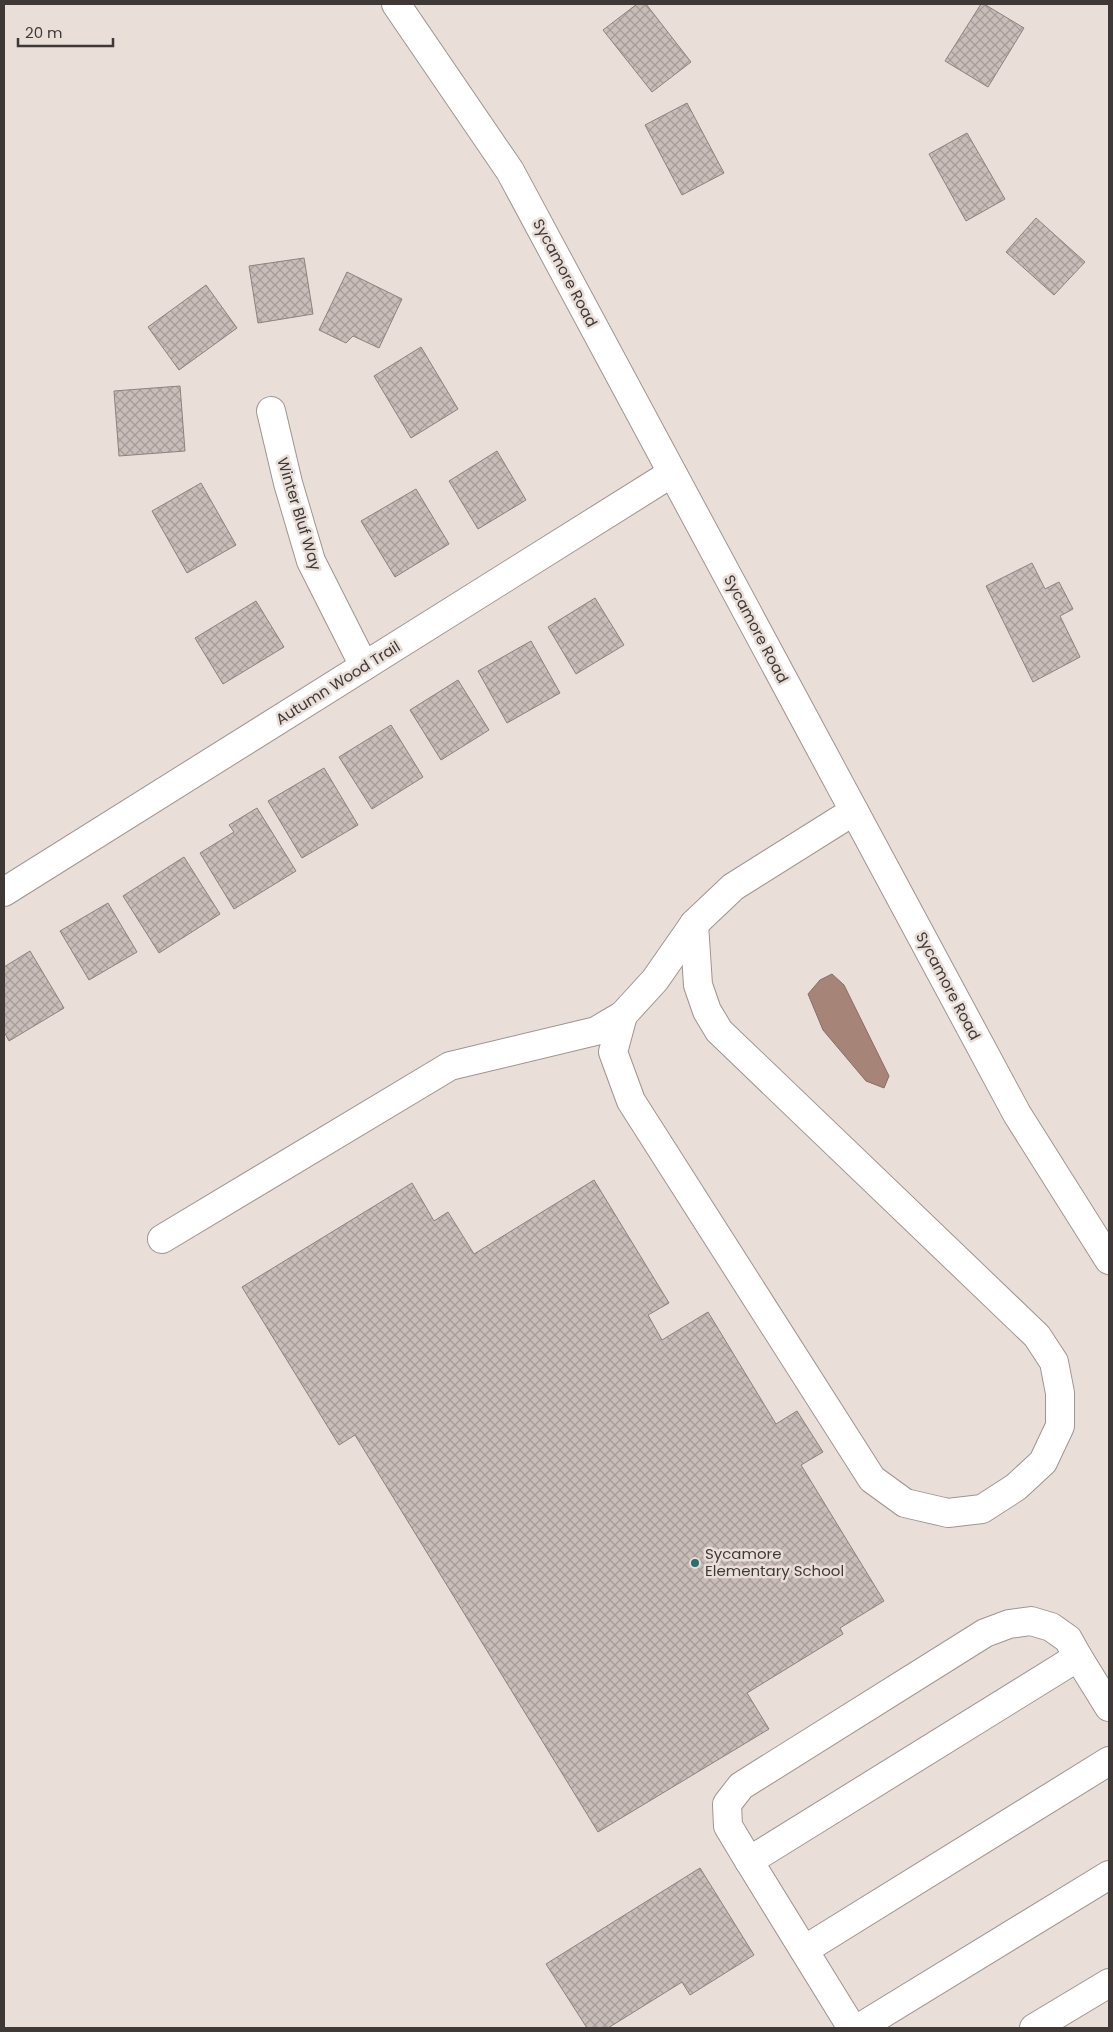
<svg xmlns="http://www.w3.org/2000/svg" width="1113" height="2032" viewBox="0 0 1113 2032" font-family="Poppins,sans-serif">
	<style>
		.water { fill: #a68578; stroke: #876e64 }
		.building { fill: url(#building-cross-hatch); stroke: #8d827e }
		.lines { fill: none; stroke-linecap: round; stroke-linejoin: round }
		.minor-casing { stroke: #9f9490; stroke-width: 30 }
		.minor { stroke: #fff; stroke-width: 28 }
		.poi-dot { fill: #26706d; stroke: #eaded9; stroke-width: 2 }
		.labels { text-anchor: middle; stroke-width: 5; stroke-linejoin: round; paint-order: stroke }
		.street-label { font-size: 15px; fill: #3e3937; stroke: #eaded9 }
		.poi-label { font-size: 15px; fill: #3e3937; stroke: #eaded9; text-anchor: start }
	</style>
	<defs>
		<pattern id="building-cross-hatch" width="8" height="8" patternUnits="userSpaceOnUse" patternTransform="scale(1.25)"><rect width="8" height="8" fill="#c9bdb9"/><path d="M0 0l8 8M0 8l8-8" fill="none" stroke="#a59b97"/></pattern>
	</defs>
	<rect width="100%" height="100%" fill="#eaded9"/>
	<path class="water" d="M832,974L844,985L889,1076L884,1088L866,1081L823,1030L808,994L820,980Z"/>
	<g class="building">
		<path d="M637,4H646L691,62L652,92L603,30Z"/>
		<path d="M981,4H984L1024,28L988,87L945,61Z"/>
		<path d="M687,103L724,173L682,195L645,125Z"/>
		<path d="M967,133L1005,199L966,221L929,154Z"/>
		<path d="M1036,218L1085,262L1054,295L1006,252Z"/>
		<path d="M304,258L313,314L258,323L249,266Z"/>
		<path d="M347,272L402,299L379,348L353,336L346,343L319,330Z"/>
		<path d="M206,285L237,328L179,370L148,327Z"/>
		<path d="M421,347L458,409L411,438L374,376Z"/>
		<path d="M180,386L185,451L119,456L114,391Z"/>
		<path d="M497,451L526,500L478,529L449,481Z"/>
		<path d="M201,483L236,545L187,573L152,511Z"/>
		<path d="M416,489L449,544L395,577L361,521Z"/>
		<path d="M1032,563L1045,589L1059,582L1073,609L1060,616L1080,657L1033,682L986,586Z"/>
		<path d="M595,598L624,645L576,674L548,627Z"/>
		<path d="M256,601L284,647L223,684L195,638Z"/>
		<path d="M531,641L560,693L507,723L478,671Z"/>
		<path d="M458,680L489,730L441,760L410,710Z"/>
		<path d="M391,725L423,777L372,809L339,757Z"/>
		<path d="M324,768L358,825L302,858L268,801Z"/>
		<path d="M257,808L296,871L234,909L200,853L234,832L229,825Z"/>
		<path d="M184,857L220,914L159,953L123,896Z"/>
		<path d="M108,903L137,952L89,980L60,931Z"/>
		<path d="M30,951L64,1008L9,1041L4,1032V967Z"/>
		<path d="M594,1180L669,1303L648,1315L662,1340L708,1312L776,1424L797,1411L823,1452L801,1465L884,1601L840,1628L843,1634L747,1693L769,1729L598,1832L355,1435L339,1445L242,1287L412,1183L434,1221L448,1212L474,1254Z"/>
		<path d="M700,1868L754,1955L690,1995L682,1982L608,2028H587L546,1964Z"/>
	</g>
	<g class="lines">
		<defs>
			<g id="minor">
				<path d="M396,4L510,171L1017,1114L1109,1260"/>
				<path d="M271,411L288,483L311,561L364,666"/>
				<path d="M4,892L672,473"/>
				<path d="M623,1015L613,1052L631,1101L872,1479L905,1503L948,1513L982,1509L1016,1487L1043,1462L1060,1426V1393L1054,1362L1037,1336L719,1031L707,1011L698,985L694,924"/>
				<path d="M162,1239L450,1066L596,1031L623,1015L655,980L694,924L733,887L854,811"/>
				<path d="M749,1861L728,1826L727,1804L741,1786L985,1633L1009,1624L1031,1621L1051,1627L1068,1639L1078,1657"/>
				<path d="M804,1950L1109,1761"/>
				<path d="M852,2028L749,1861L1078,1657L1109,1707"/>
				<path d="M859,2028L1109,1875"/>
				<path d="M1034,2028L1109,1983"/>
			</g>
		</defs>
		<use href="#minor" class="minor-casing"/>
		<use href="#minor" class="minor"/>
	</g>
	<circle class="poi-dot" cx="695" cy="1563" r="5"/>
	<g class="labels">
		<g class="street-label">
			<text transform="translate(565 273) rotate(62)" y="5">Sycamore Road</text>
			<text transform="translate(299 514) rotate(73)" y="5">Winter Bluf Way</text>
			<text transform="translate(756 629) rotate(62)" y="5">Sycamore Road</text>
			<text transform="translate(338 683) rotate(-32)" y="5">Autumn Wood Trail</text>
			<text transform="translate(948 986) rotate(62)" y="5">Sycamore Road</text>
		</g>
		<g class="poi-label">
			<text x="705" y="1559">Sycamore<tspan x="705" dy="17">Elementary School</tspan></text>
		</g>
	</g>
	<rect width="1113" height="2032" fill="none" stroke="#3e3937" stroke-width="10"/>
	<path d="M18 38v8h95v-8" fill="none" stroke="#3e3937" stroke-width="2.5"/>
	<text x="25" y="38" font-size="15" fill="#3e3937" stroke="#eaded9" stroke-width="4" paint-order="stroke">20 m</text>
</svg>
